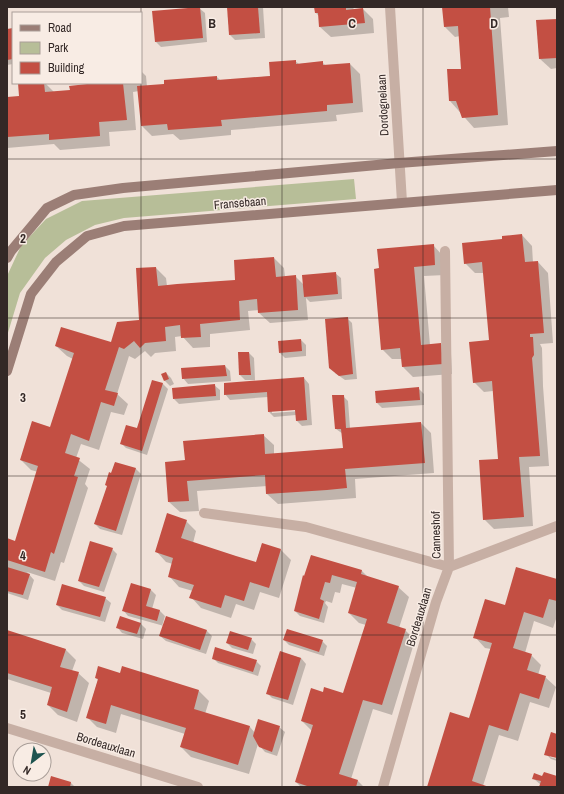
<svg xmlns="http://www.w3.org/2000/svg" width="564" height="794" viewBox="0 0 564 794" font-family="'Archivo Narrow',sans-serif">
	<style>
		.green { fill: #b7be98 }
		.shadow { fill: #0003; fill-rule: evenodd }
		.building { fill: #c34f43 }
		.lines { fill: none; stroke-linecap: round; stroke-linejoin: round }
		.street { stroke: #c7afa4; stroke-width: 10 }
		.secondary { stroke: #9b7e76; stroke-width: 10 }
		.grid { fill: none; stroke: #332826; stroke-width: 1; stroke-opacity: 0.55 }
		.labels { text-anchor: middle; stroke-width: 3; stroke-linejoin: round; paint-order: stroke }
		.street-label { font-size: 12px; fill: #332826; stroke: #f8ece4 }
		.grid-label { font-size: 13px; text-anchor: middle; font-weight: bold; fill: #332826; stroke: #f8ece4; stroke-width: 3; stroke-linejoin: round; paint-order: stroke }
	</style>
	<rect width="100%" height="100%" fill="#f0e1d8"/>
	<path class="green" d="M354,179L356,199L124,218L95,225L66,240L45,258L20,293L7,336V276L21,246L46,219L82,201Z"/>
	<g class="shadow">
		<path d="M228,7H263L265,38L235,40L230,35Z"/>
		<path d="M315,7H353L354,10L363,9L373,19L374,33L331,37L320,27L319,16L316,13Z"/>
		<path d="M443,7H508L509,17L500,18L508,125L474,128L450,101L448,70L462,69L460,36L455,37L445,27Z"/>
		<path d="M199,8L205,13L207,42L161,47L155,41Z"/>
		<path d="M557,20V68L551,69L540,59Z"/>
		<path d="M13,29V64L7,65V30Z"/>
		<path d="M295,61L299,64L322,62L326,66L350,64L360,74L363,112L336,115L337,121L231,130V135L180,140L173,134L152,136L142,126L139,91L133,92L136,130L109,132L110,146L60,150L54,144L7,148V98L20,97L28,83H45L54,92L71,91L97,83H141V71L146,76L147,87L217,77L221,81L272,76Z"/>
		<path d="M522,235L532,246L533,263L538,262L548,273L553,343L540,344L542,348L543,386L549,466L529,467L533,526L494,529L484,519L499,460L493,391L484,392L474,382L490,341L484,273H475L465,263L503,240Z"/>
		<path d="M433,245L443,256L445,275L424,276L430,345L441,344L451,354L452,374L413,377L403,367L402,359H392L382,349L380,269Z"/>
		<path d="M274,258L284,268L285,277L295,276L304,285L335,273L341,278L342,299L310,302L306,298L308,320L270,323L259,313V310L248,311L250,330L210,334V347L193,348L182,336L175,337L176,351L155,353L151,357L145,351L135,359L129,356L117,394L128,404L124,415L111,412L99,450L81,444L76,458L90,469L85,484L88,488L64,563L61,562L55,581L27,572L34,580L28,600L7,593V539L16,542L38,472L31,470L21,460L51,429L73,359L67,356L56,346L112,343L140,321L156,268L166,278L167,286L236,281Z"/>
		<path d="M347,318L352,323L357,379L345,380L335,373Z"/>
		<path d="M301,340L306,345V356L285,358L280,353Z"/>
		<path d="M249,353L254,358L255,380H245L240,375Z"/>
		<path d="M225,366L230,371L231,381L188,384L183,378Z"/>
		<path d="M166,373L171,378L174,384L170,386L165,381Z"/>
		<path d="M304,378L309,384L312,425L302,426L297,421L296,415L274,417L269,412L268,397L230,400L225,394ZM300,409V411L272,413V411Z"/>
		<path d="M153,381L163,384L168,389L147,455L126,448L121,443L137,429Z"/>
		<path d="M214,385L220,390V400L179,404L174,399Z"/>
		<path d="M418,388L424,394V405L382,408L377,403Z"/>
		<path d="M343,396L348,401L350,428L421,423L431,433L434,473L355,479L356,498L278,504L267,494V486L197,491L199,511L180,512L169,502L186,461L263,435L274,445V454L344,449L343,434L336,429Z"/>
		<path d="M115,463L136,469L141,474L122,535L100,529L95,524Z"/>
		<path d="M186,521L196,531L193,543L256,563L262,544L281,550L291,560L279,598L260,592L254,610L236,604L231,618L201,608L191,597L193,591L179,587L169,576L173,564L166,562L156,551Z"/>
		<path d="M112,549L117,554L104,592L84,586L79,581Z"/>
		<path d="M311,556L362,571L368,577L398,587L409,597L399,628L405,630L415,640L392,715L373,709L351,779L358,781L364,787H301L296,782L312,731L302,721L324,693L344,694L366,625L359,623L349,613L357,588L342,584L340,593L335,592L332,603L326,601L325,603L328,607L324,623L300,616L295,611Z"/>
		<path d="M557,580V616L553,628L534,621L525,653L531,655L541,665L538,675L545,677L556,687L549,708L530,702L518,741L499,735L483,786L487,787H428L470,719L491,649L485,648L475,637L505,606Z"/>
		<path d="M132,584L151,590L156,595L152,609L160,611L165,616L162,626L207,631L212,636L206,654L166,641L160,636L164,626L128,616L123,610Z"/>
		<path d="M105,598L111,603L105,622L62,610L57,605Z"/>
		<path d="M141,624L146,629L143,639L122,633L117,627Z"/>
		<path d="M7,631L65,649L76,660L72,671L78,673L89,683L77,722L58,715L48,705L51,693L7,679Z"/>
		<path d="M251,639L256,644L253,654L232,648L227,643Z"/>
		<path d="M284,640L322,641L327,646L324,656L289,645Z"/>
		<path d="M280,652L301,658L306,664L293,705L272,698L267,693Z"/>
		<path d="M213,658L256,661L261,666L258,676L218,663Z"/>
		<path d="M121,674L199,691L209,701L205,714L250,727L255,733L279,727L285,732L277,756L265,752L258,744L249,774L191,757L181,747L185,734L121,714L116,733L97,727L87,717L98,680L96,678Z"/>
		<path d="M557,735V757L550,755V757L557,759V761L551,759L546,754Z"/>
		<path d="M543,777H557V787H540L541,785L534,779Z"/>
		<path d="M71,783L75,787H49Z"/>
	</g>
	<g class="building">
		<path d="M200,7L203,38L155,42L152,11Z"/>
		<path d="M227,7H258L260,33L229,35Z"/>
		<path d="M314,7H346V10L363,8L365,23L319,27L318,13H315Z"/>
		<path d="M442,7H490L498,115L462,118L456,101H449L447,69H461L458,26L444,27Z"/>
		<path d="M557,19V58L539,59L536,20Z"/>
		<path d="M13,28V59L7,60V29Z"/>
		<path d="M296,60V64L323,61V65L350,63L353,103L327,105V111L221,120L222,126L168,130L167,124L141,126L137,86L164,84V80L217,76V80L270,76L269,62Z"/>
		<path d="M18,83H44L45,92L70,90L69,86L96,83H123L127,120L99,122L100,136L49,140V134L7,137V97L19,96Z"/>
		<path d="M522,234L525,262L538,261L544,333L530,334V337H533L534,355L532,358L540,456L519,457L524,517L483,520L479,460L498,459L492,381L473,383L469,342L489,340L482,262L464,264L462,243L502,239V236Z"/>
		<path d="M434,244L435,265L414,267L421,345L441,343L443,364L402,367L400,348L381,350L374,269L379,268L377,249Z"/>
		<path d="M274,257L276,277L296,275L298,310L258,313L257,299L239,301L240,320L200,324L201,337L181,338L180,325L165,327L166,341L145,343L140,348L134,341L124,349L119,347L105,390L118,393L114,406L101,402L89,441L71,434L65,453L80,458L74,476L78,477L54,554L51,552L45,572L7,560V538L15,541L38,466L20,460L32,421L50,427L74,353L55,346L61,327L111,342L117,322L139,320L136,268L156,267L158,286L177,284L235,280L234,260Z"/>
		<path d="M336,272L338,294L304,297L302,275Z"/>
		<path d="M348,317L353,374L339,376L329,368L325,319Z"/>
		<path d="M301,339L302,351L279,353L278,341Z"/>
		<path d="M238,352H249L251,375H239Z"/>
		<path d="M225,365L227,376L182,379L181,368Z"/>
		<path d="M166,372L169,379L164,381L161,374Z"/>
		<path d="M304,377L307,420L296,421L295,410L268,412L267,392L224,395V383Z"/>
		<path d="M152,380L163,383L142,451L120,444L126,425L137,428Z"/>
		<path d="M215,384L216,396L173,399L172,388Z"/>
		<path d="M419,387L420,400L376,403L375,391Z"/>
		<path d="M332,395H344L346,428L421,422L425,463L345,469L347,488L327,490L266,494L265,475L187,481L189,501L168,502L165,462L185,460L183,441L264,434L265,454L343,448L341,429H335Z"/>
		<path d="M115,462L136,468L116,531L94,524L107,486L105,485L109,472L111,473Z"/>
		<path d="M167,513L187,520L181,538L236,556L256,562L262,543L281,549L269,588L250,582L244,601L225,595L221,608L189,598L194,585L168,577L173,558L155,552Z"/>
		<path d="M90,541L113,548L99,587L78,581Z"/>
		<path d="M311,555L362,570L361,574L399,586L387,623L406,629L382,705L363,700L339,774L358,780L356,787H310L295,782L313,725L301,721L311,688L323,692L324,687L343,693L367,619L348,613L357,582L332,575L330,583L325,582L320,599L324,601L319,619L294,611L303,575L304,576Z"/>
		<path d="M7,567L30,574L23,595L7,591Z"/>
		<path d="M516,567L557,579V601L549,599L543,618L524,612L513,648L532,654L527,670L546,676L539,699L520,693L508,731L489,725L472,781L489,787H427L450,712L469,718L475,699L492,643L473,638L485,599L505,605Z"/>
		<path d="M131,583L151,589L146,606L160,610L157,621L122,611Z"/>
		<path d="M62,584L106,597L100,617L56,605Z"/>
		<path d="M120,616L141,623L137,634L116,628Z"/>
		<path d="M166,616L207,630L200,650L159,636Z"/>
		<path d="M287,629L323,640L319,652L283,640Z"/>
		<path d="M7,630L66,649L60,667L79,672L67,712L47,705L52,687L7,673Z"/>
		<path d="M230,631L252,638L248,650L226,643Z"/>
		<path d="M215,647L257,660L253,672L212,659Z"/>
		<path d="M280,651L301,658L288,700L266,694Z"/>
		<path d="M98,666L120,673L122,666L199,690L194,709L250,726L238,765L180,747L186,728L130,711L111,705L106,724L86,718L98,679L95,678Z"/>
		<path d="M258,719L280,726L272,752L259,747L253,736Z"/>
		<path d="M551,732L557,734V758L544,755Z"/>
		<path d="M544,772L557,776V787H539L541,781L532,779L534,773L542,776Z"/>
		<path d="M51,776L71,782L70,787H48Z"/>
	</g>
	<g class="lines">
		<g class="street">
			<path d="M390,7L402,202"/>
			<path d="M204,513L306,527L449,567L445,251"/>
			<path d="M7,728L198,787"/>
			<path d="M383,787L436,602L449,567L557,526"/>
		</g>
		<g class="secondary">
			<path d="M7,258L11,251L47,208L74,195L123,188L399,163L557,151"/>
			<path d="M7,371L31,294L56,262L87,236L124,226L557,190"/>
		</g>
	</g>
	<path class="grid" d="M141,7V13M282,7V787M423,7V787M141,13V83M141,83V787M7,159H557M7,318H557M7,476H557M7,635H557"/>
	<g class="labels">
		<g class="street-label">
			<text transform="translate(383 105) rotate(-93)" y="4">Dordognelaan</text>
			<text transform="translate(240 203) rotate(-5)" y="4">Fransebaan</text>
			<text transform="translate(436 535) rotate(-91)" y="4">Canneshof</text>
			<text transform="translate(419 617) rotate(-73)" y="4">Bordeauxlaan</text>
			<text transform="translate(106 745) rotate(17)" y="4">Bordeauxlaan</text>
		</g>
	</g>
	<g class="grid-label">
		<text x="212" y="28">B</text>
		<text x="352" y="28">C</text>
		<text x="494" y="28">D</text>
		<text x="23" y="243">2</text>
		<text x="23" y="402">3</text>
		<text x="23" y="560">4</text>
		<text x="23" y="719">5</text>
	</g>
	<rect width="564" height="794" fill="none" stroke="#332826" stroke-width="16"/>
	<rect x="12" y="12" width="130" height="72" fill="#f8ece4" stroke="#a99e98"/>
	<rect x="20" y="25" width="20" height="6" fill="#9b7e76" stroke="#a99e98"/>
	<text x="48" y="32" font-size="12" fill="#332826">Road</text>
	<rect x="20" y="42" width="20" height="12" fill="#b7be98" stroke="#a99e98"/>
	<text x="48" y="52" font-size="12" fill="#332826">Park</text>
	<rect x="20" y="62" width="20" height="12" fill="#c34f43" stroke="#a99e98"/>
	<text x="48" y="72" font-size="12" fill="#332826">Building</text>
	<g transform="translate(32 762) rotate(211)"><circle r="19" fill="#f8ece4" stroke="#a99e98"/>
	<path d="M0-3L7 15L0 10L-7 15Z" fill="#1d534f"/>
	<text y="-6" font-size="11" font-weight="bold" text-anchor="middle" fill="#332826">N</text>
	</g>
</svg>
